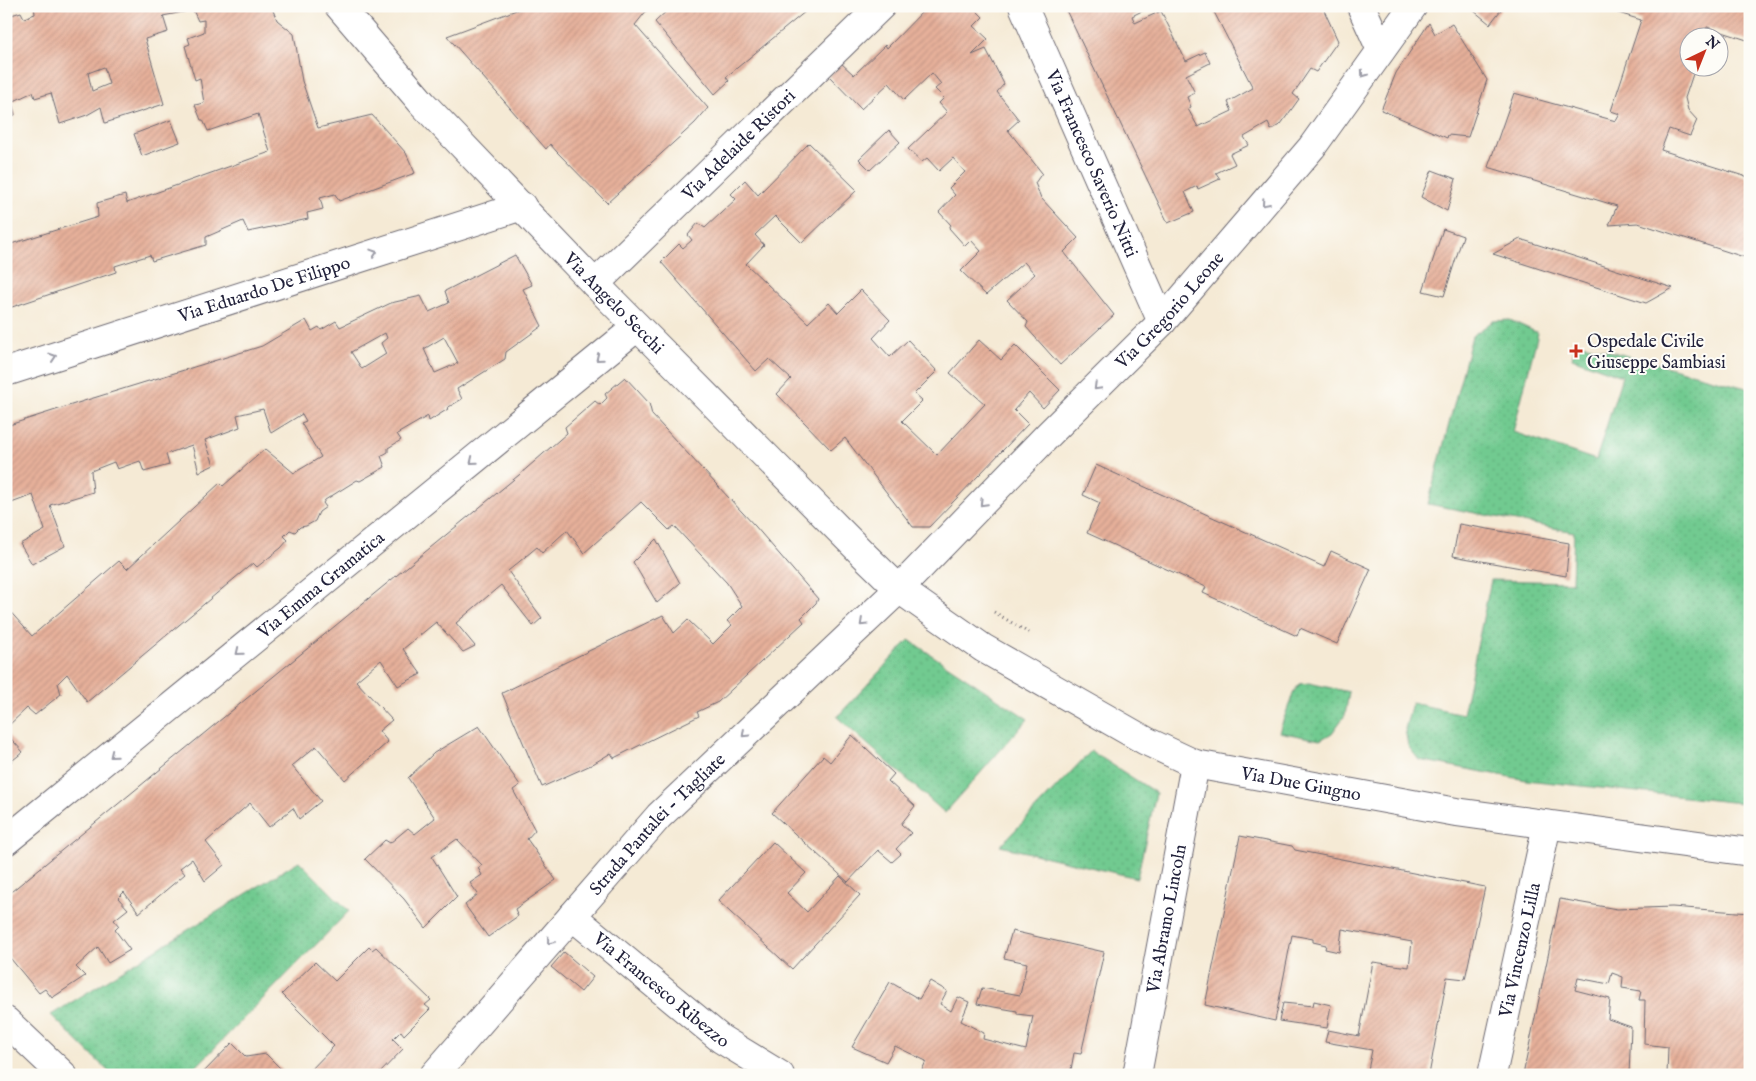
<svg xmlns="http://www.w3.org/2000/svg" width="1756" height="1081" viewBox="0 0 1756 1081" font-family="'IM FELL English',serif">
	<style>
		.green { fill: url(#green-dots); stroke: #4a7666 }
		.building { fill: url(#building-hatch); fill-rule: evenodd }
		.lines { fill: none; stroke-linecap: round; stroke-linejoin: round }
		.minor-casing { stroke: #6c6871; stroke-width: 30 }
		.path { stroke: #6c6871; stroke-width: 3; stroke-dasharray: 1 4; stroke-linecap: butt }
		.minor { stroke: #fff; stroke-width: 28 }
		.oneway { stroke: #9c9ca7 }
		.poi-dot { fill: #c8321e; stroke: #fdfcf7; stroke-width: 2 }
		.labels { text-anchor: middle; stroke-width: 4; stroke-linejoin: round; paint-order: stroke }
		.street-label { font-size: 18px; fill: #22223b; stroke: #fdfcf7 }
		.poi-label { font-size: 18px; fill: #22223b; stroke: #fdfcf7; text-anchor: start }
	</style>
	<defs>
		<pattern id="green-dots" width="8" height="8" patternUnits="userSpaceOnUse" patternTransform="scale(1.25)"><rect width="8" height="8" fill="#71ca90"/><path d="M2 2h.1M6 6h.1" fill="none" stroke="#62ad7d" stroke-width="1.8" stroke-linecap="round"/></pattern>
		<pattern id="building-hatch" width="6" height="6" patternUnits="userSpaceOnUse" patternTransform="scale(1.25)"><rect width="6" height="6" fill="#e6b09a"/><path d="M-1 1l2-2M0 6l6-6M5 7l2-2" fill="none" stroke="#c59786"/></pattern>
	</defs>
	<rect width="100%" height="100%" fill="#fdfcf7"/>
	<filter id="ink" filterUnits="userSpaceOnUse"><feTurbulence type="fractalNoise" baseFrequency=".02" numOctaves="2"/><feDisplacementMap in="SourceGraphic" scale="10" xChannelSelector="R" yChannelSelector="G"/><feConvolveMatrix kernelMatrix="1 2 1 2 8 2 1 2 1" color-interpolation-filters="sRGB"/></filter>
	<filter id="wash" filterUnits="userSpaceOnUse"><feTurbulence type="fractalNoise" baseFrequency=".0096" numOctaves="4" result="noise"/><feDisplacementMap in="SourceGraphic" scale="20" xChannelSelector="R" yChannelSelector="G"/><feGaussianBlur stdDeviation="1.12" result="paint"/><feColorMatrix in="noise" values="0 0 0 0 0 0 0 0 0 0 0 0 0 0 0 0 0 1.4 0 .05"/><feComposite in="paint" operator="in"/></filter>
	<g filter="url(#wash)">
		<rect width="100%" height="100%" fill="#f5ead5"/>
		<g class="green">
			<path d="M1510,320L1538,333L1513,432L1596,460L1622,376L1572,358L1576,342L1750,389V804L1526,780L1419,760L1408,746L1405,729L1412,703L1463,714L1491,580L1572,582L1574,532L1428,504L1472,336L1493,321Z"/>
			<path d="M909,640L1028,719L945,813L837,717Z"/>
			<path d="M1309,683L1349,692L1345,715L1332,733L1320,740L1279,732L1294,691L1300,684Z"/>
			<path d="M1091,751L1156,793L1137,878L1000,846Z"/>
			<path d="M299,861L349,911L188,1075H112L51,1015Z"/>
		</g>
		<g id="blocks">
			<g class="building">
				<path d="M34,6H52L53,8L59,6H271L277,20L294,34L302,81L318,128L372,115L406,153L415,173L339,201L335,194L320,198L323,209L307,213L308,219L248,232L243,221L206,237V245L152,261L150,255L115,266L116,272L6,309V232L11,244L98,217L97,203L125,195L127,203L270,152L258,114L208,131L203,120H201L195,105L204,103L200,78L195,80L185,46L190,44L188,38L204,32V20L198,21L193,10L163,16L168,32L145,39L164,104L105,123L101,107L87,115L60,124L51,93L35,98L33,92L12,102L15,115L6,118V24L9,23L8,16L21,12L24,18L35,14ZM104,67L109,84L92,91L88,73Z"/>
				<path d="M527,6H644L647,10L635,25L708,108L695,123L607,203L557,152L550,144L546,149L447,36Z"/>
				<path d="M672,6H812L726,77L729,81L715,94L655,22Z"/>
				<path d="M928,6H972L983,17L974,26L988,39L972,55L986,49L1004,84L997,92L1019,120L1008,130L1042,173L1035,183L1041,198L1078,238L1064,252L1114,315L1060,365L1026,327L1028,322L1007,300L1035,274L1024,262L986,295L961,271L981,251L971,240L965,246L949,228L951,225L939,212L955,195L949,188L965,172L953,158L939,171L927,158L922,162L908,149L947,112L939,103L944,98L935,89L941,84L932,73L904,100L889,83L861,109L829,76L841,63L854,75L885,45L887,48Z"/>
				<path d="M1064,6H1152L1132,16L1135,23L1161,11L1186,61L1205,52L1210,63L1186,75L1195,93L1187,97L1191,107L1188,109L1198,127L1232,111L1228,102L1253,88L1213,10L1219,6H1322L1338,41L1316,72L1310,69L1293,94L1299,99L1281,124L1271,130L1268,123L1244,137L1249,145L1230,154L1235,164L1216,173L1220,179L1198,189L1197,186L1185,192L1194,212L1168,223Z"/>
				<path d="M1468,6H1504L1490,24Z"/>
				<path d="M1596,6H1750V41L1707,27L1704,38H1688V68H1695L1685,98L1688,110L1697,120L1690,136L1669,129L1661,150L1750,178V259L1638,223L1609,225L1617,206L1488,167L1514,93L1616,121L1620,114L1611,111L1641,20Z"/>
				<path d="M1429,23L1435,34L1452,24L1487,80L1468,137L1448,135L1447,138L1381,110L1396,73Z"/>
				<path d="M171,120L180,142L142,156L134,134Z"/>
				<path d="M889,130L900,142L870,170L859,159Z"/>
				<path d="M809,143L857,190L802,243L775,216L755,235L764,245L746,264L808,323L829,303L838,313L861,290L890,320L873,338L890,357L908,340L937,371L914,394L922,401L902,421L937,455L985,404L950,373L979,340L1001,360L1015,345L1060,390L1043,408L1029,393L1014,410L1028,424L929,527H913L845,438L831,450L777,394L791,379L769,359L756,371L661,262L679,244L683,248L692,240L688,235L698,223L705,228L736,199L731,194L745,180L758,195Z"/>
				<path d="M1432,170L1456,179L1447,211L1421,197Z"/>
				<path d="M1443,229L1463,236L1444,296L1423,291Z"/>
				<path d="M1520,239L1673,288L1646,303L1493,254Z"/>
				<path d="M515,255L532,285L523,289L542,326L506,352L505,359L457,389L462,399L447,408L448,409L429,421L428,416L397,434L401,440L388,448V452L381,456L385,467L360,481L357,480L325,500L323,503L326,507L319,512L315,521L306,526L300,527L295,532L290,530L284,536L288,540L281,548L257,567L253,563L87,702L67,674L58,683L61,694L35,715L27,708L6,728V607L32,636L119,561L127,569L220,483L223,486L265,449L294,473L321,457L301,423L306,421L302,414L271,433L263,409L237,415L240,427L205,440L214,465L199,472L192,445L166,454L169,465L144,472L140,461L117,469L114,462L91,471L93,492L50,505L65,546L32,564L20,544L45,530L33,495L6,505V426L87,400L262,346L306,320L312,331L319,327L321,330L336,321L340,327L391,303L421,296L429,312L449,303L445,291ZM385,333L387,338L381,343L386,354L362,369L351,352ZM444,337L458,363L435,373L424,349Z"/>
				<path d="M625,377L649,403L652,415L755,526L818,599L816,603L801,618L804,622L718,702L697,712L699,716L614,758L611,753L591,765L542,787L502,693L663,615L674,633L688,620L713,644L732,625L727,621L742,606L727,583L674,526L669,530L641,502L584,553L567,530L542,553L537,547L508,571L542,618L533,626L501,585L456,623L475,646L463,652L436,622L403,649L421,674L398,686L381,660L356,681L392,720L379,731L388,742L345,780L316,746L292,766L321,801L299,819L293,808L269,827L250,803L206,842L224,865L205,881L192,859L180,868L185,874L139,913L124,892L118,898L128,909L114,920L119,926L115,930L130,950L108,963L98,947L76,967L85,976L52,998L45,989L39,993L6,953V896L519,475L567,433L565,427L595,401L600,405L607,398L605,394Z"/>
				<path d="M1096,465L1324,567L1331,551L1371,569L1337,644L1300,628L1297,636L1203,593L1206,587L1087,533L1100,503L1083,495Z"/>
				<path d="M1459,524L1569,543L1566,576L1453,556Z"/>
				<path d="M656,539L680,583L657,603L633,562Z"/>
				<path d="M479,726L520,785L513,790L535,830L527,839L556,880L515,909L518,916L488,937L465,905L478,894L470,883L482,875L478,868L482,865L457,839L432,857L457,897L426,928L404,899L365,859L385,840L390,843L408,828L415,834L435,818L408,778L434,753Z"/>
				<path d="M6,733L23,752L8,764L6,763Z"/>
				<path d="M852,735L894,774L888,781L915,806L901,824L911,833L896,849L901,854L892,862L878,850L848,882L772,813L823,756L830,762Z"/>
				<path d="M1240,836L1292,846L1295,850L1485,887L1465,979L1447,977L1429,1075H1367L1372,1050L1325,1042L1328,1030L1359,1036L1373,962L1409,967L1412,942L1342,929L1339,952L1325,949L1326,945L1313,942V939L1292,935L1275,1021L1205,1005Z"/>
				<path d="M773,842L806,873L787,893L807,912L840,876L860,895L792,969L718,901Z"/>
				<path d="M1560,899L1617,909L1672,907L1750,913V998L1746,997L1748,1016H1750V1060L1747,1075H1667L1668,1047L1644,1044L1645,1000H1639L1641,991L1622,988L1623,977L1612,973L1609,984L1578,978L1575,990L1610,999L1608,1019L1631,1027L1629,1075H1523Z"/>
				<path d="M1012,931L1104,952L1081,1054L1074,1053L1070,1075H920L926,1061L895,1046L886,1062L852,1047L890,982L919,999L930,981L947,991L940,1004L951,1011L958,997L969,1002L961,1021L984,1033L983,1039L1026,1050L1033,1016L1017,1014V1011L977,1004L982,988L1020,995L1027,963L1004,958Z"/>
				<path d="M369,947L372,950L376,947L431,1000L425,1005L430,1009L404,1035L401,1031L393,1039L403,1049L378,1075H306L334,1046L282,994L315,962L335,981Z"/>
				<path d="M564,952L593,977L581,992L551,967Z"/>
				<path d="M1314,1001L1331,1005L1327,1028L1279,1021L1283,1003L1313,1006Z"/>
				<path d="M232,1043L246,1057L266,1054L287,1075H201Z"/>
			</g>
		</g>
	</g>
	<g filter="url(#ink)">
		<use href="#blocks" fill-opacity="0" stroke="#6c6871" stroke-width="1"/>
		<g class="lines">
			<defs>
				<g id="minor">
					<path id="s1" d="M339,6L423,104L595,284L866,557L899,589L983,648L1146,741L1195,764L1456,812L1750,852"/>
					<path id="s2" d="M1023,6L1162,322"/>
					<path d="M1361,6L1381,50"/>
					<path id="s3" d="M595,284L881,6"/>
					<path id="s4" d="M6,372L522,206"/>
					<path id="s5" d="M6,841L637,327"/>
					<path id="s6" d="M572,916L721,1039L780,1075"/>
					<path d="M6,1021L63,1075"/>
					<path id="s7" d="M434,1075L659,816L899,589L1049,434L1162,322L1312,147L1413,6"/>
					<path id="s8" d="M1137,1075L1195,764"/>
					<path id="s9" d="M1492,1075L1547,825"/>
				</g>
			</defs>
			<use href="#minor" class="minor-casing"/>
			<path class="path" d="M994,612L1029,633"/>
			<use href="#minor" class="minor"/>
		</g>
		<defs><path id="oneway-chevron" d="M-2-3.5L2.5 0L-2 3.5" fill="none" stroke-width="1.6" stroke-linecap="round" stroke-linejoin="round" transform="scale(1.25)"/></defs>
		<g class="oneway">
			<use href="#oneway-chevron" transform="translate(1364 74) rotate(125)"/>
			<use href="#oneway-chevron" transform="translate(1265 203) rotate(131)"/>
			<use href="#oneway-chevron" transform="translate(374 253) rotate(-18)"/>
			<use href="#oneway-chevron" transform="translate(53 357) rotate(-18)"/>
			<use href="#oneway-chevron" transform="translate(599 358) rotate(141)"/>
			<use href="#oneway-chevron" transform="translate(1097 387) rotate(135)"/>
			<use href="#oneway-chevron" transform="translate(473 461) rotate(141)"/>
			<use href="#oneway-chevron" transform="translate(983 503) rotate(134)"/>
			<use href="#oneway-chevron" transform="translate(863 623) rotate(137)"/>
			<use href="#oneway-chevron" transform="translate(239 652) rotate(141)"/>
			<use href="#oneway-chevron" transform="translate(745 734) rotate(137)"/>
			<use href="#oneway-chevron" transform="translate(113 755) rotate(141)"/>
			<use href="#oneway-chevron" transform="translate(550 941) rotate(131)"/>
		</g>
	</g>
	<path class="poi-dot" d="M1573.5 343.5h5v5h5v5h-5v5h-5v-5h-5v-5h5z"/>
	<g class="labels">
		<g class="street-label">
			<text dy="6" stroke="none"><textPath href="#s3" startOffset="200">Via Adelaide Ristori</textPath></text>
			<text dy="6" stroke="none"><textPath href="#s2" startOffset="172">Via Francesco Saverio Nitti</textPath></text>
			<text dy="6" stroke="none"><textPath href="#s4" startOffset="271">Via Eduardo De Filippo</textPath></text>
			<text dy="6" stroke="none"><textPath href="#s1" startOffset="405">Via Angelo Secchi</textPath></text>
			<text dy="6" stroke="none"><textPath href="#s7" startOffset="1062">Via Gregorio Leone</textPath></text>
			<text dy="6" stroke="none"><textPath href="#s5" startOffset="406">Via Emma Gramatica</textPath></text>
			<text dy="6" stroke="none"><textPath href="#s1" startOffset="1261">Via Due Giugno</textPath></text>
			<text dy="6" stroke="none"><textPath href="#s7" startOffset="336">Strada Pantalei - Tagliate</textPath></text>
			<text dy="6" stroke="none"><textPath href="#s8" startOffset="159">Via Abramo Lincoln</textPath></text>
			<text dy="6" stroke="none"><textPath href="#s9" startOffset="128">Via Vincenzo Lilla</textPath></text>
			<text dy="6" stroke="none"><textPath href="#s6" startOffset="116">Via Francesco Ribezzo</textPath></text>
		</g>
		<g class="poi-label">
			<text x="1587" y="347">Ospedale Civile<tspan x="1587" dy="21">Giuseppe Sambiasi</tspan></text>
		</g>
	</g>
	<rect width="1756" height="1081" fill="none" stroke="#fdfcf7" stroke-width="25"/>
	<g transform="translate(1704 52) rotate(43)"><circle r="24" fill="#fdfcf7" stroke="#a5a5ac"/>
	<path d="M0-4L9 19L0 12L-9 19Z" fill="#c8321e"/>
	<text y="-8" font-size="14" font-weight="bold" text-anchor="middle" fill="#22223b">N</text>
	</g>
</svg>
